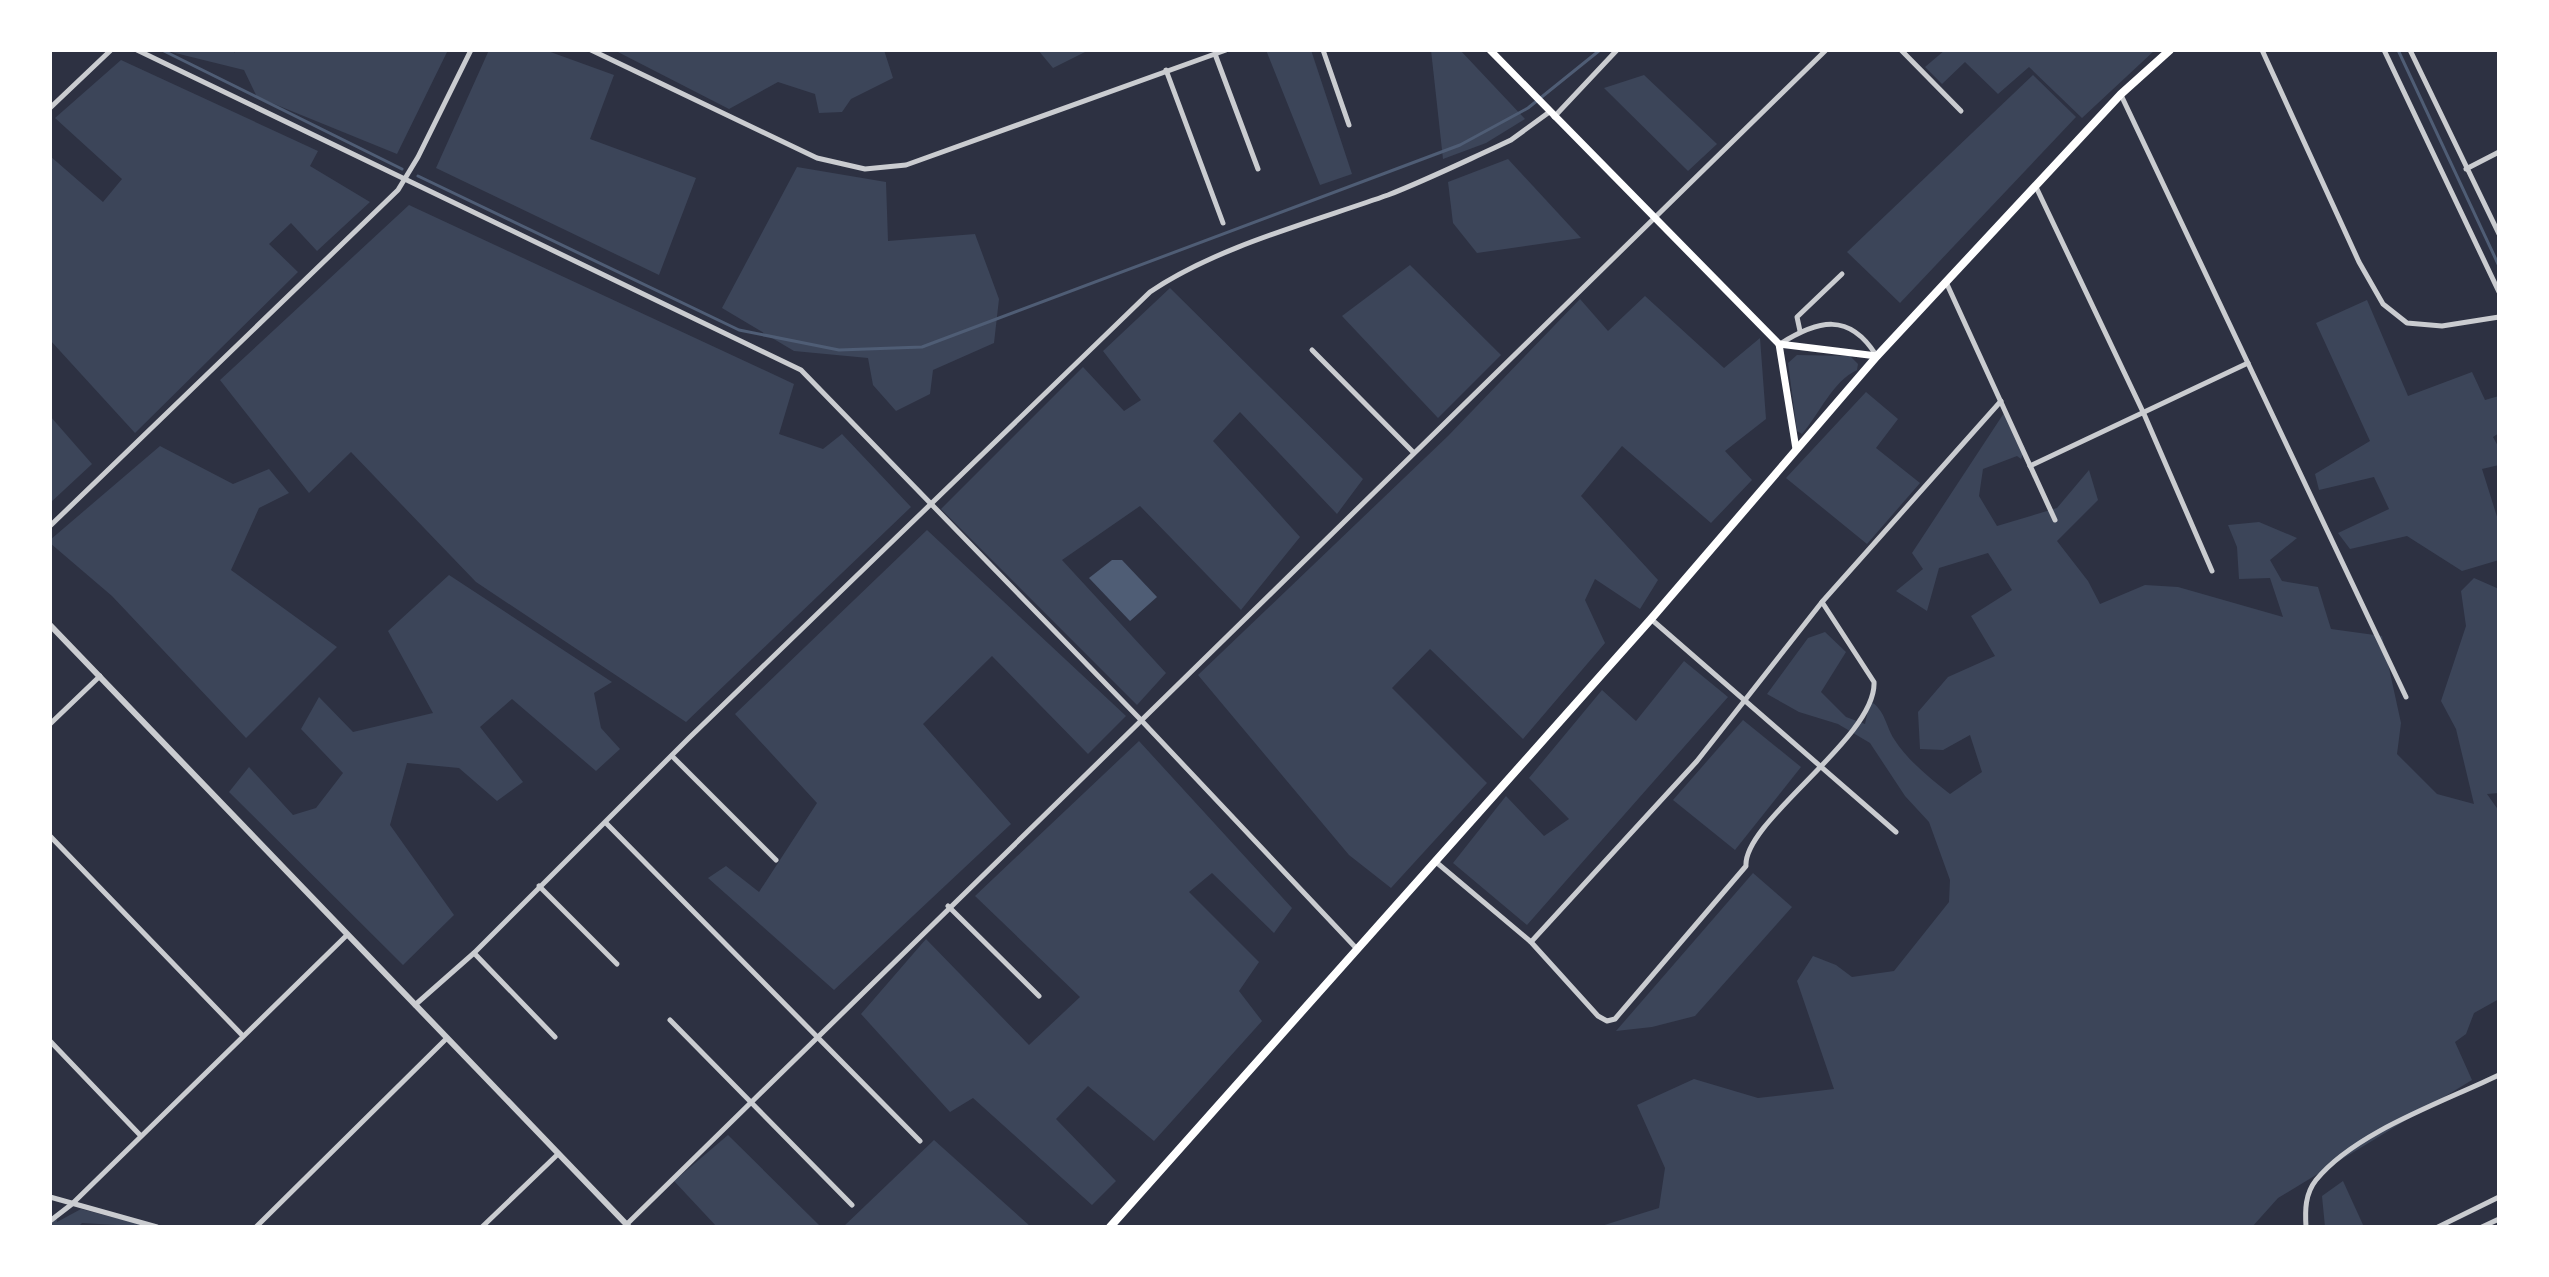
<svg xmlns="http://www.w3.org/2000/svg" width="2549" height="1277" viewBox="0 0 2549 1277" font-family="Raleway,sans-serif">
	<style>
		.green { fill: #3c4559 }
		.water { fill: #4f5d75 }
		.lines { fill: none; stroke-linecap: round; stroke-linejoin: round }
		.stream { stroke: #4f5d75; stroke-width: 3 }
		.minor { stroke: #caccd0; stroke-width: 5 }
		.tertiary { stroke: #caccd0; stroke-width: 6 }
		.secondary { stroke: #fff; stroke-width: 7 }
		.primary { stroke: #fff; stroke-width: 8 }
	</style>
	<rect width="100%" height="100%" fill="#2d3142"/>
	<g class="green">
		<path d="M163,50H233L235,53V50H448L397,154L257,97L244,70Z"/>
		<path d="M489,50H545L614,75L590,139L696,178L659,275L436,168Z"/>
		<path d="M614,50H884L893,78L851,99L842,112L819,113L815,94L778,82L729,109Z"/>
		<path d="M1038,50H1089L1053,68Z"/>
		<path d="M1266,50H1311L1352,174L1320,185Z"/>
		<path d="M1431,50H1460L1525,119L1486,143L1443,159Z"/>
		<path d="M1945,50H2155L2082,118L2029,67L1998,94L1965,62L1942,84L1925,67Z"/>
		<path d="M121,60L318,151L310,166L370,202L317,251L291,223L269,244L298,272L135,433L50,340V156L103,202L122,179L55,118Z"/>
		<path d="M1644,75L1717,144L1688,171L1604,88Z"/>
		<path d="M2033,75L2076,117L1900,303L1847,252Z"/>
		<path d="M1508,159L1581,238L1477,253L1453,223L1448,182Z"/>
		<path d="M797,167L886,182L888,241L975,234L999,299L994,343L933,370L930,394L896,411L873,385L868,358L794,351L722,308Z"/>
		<path d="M409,205L794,384L779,434L823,449L842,434L911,507L686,722L476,582L351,452L309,493L220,380Z"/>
		<path d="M1410,265L1501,355L1438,418L1342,316Z"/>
		<path d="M1170,288L1363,479L1337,514L1240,412L1213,441L1300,537L1241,610L1140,506L1062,560L1166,673L1137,705L941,509L1083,367L1124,411L1141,400L1103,351Z"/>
		<path d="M1645,296L1724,368L1760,338L1766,419L1725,451L1752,480L1711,523L1622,446L1581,496L1658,580L1640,609L1595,579L1585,600L1605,643L1523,739L1430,649L1392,688L1487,783L1391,888L1349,855L1198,675L1448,436L1580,299L1608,331Z"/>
		<path d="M2367,300L2408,396L2472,372L2485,400L2499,396V433L2493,437L2499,448V465L2482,469L2499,523V560L2462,571L2407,536L2350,549L2338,533L2389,509L2374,477L2319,490L2315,474L2370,441L2316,323Z"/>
		<path d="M1797,355L1850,356L1858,364L1857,370C1832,382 1820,413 1802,434L1797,431L1788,363Z"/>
		<path d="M1866,392L1898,419L1876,448L1920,483L1867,544L1786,478Z"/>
		<path d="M2004,413L2025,448L2021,459L2017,456L1983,469L1979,496L1997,526L2057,508L2089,470L2098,500L2057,541L2088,581L2100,604L2145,585L2178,587L2283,617L2270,578L2239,579L2237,547L2228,525L2259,522L2297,538L2270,560L2282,581L2318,587L2331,629L2382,636L2401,723L2397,754L2437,794L2474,804L2456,729L2441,701L2466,626L2461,591L2474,578L2499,589V793L2487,794L2499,811V999L2474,1013L2466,1034L2455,1042L2472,1080L2278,1198L2252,1227H1598L1659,1208L1665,1168L1637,1105L1694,1079L1758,1098L1834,1089L1797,981L1813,956L1836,965L1852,977L1894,971L1949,902L1950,880L1929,822L1905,796L1870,743L1838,724L1799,712L1767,694L1808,638L1825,632L1846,652L1821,692L1846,717L1865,724L1870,701C1885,710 1885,724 1894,739C1908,761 1930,778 1950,794L1982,772L1970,735L1943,750L1920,749L1918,712L1948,677L1995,656L1971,616L2012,590L1988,553L1939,568L1927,611L1896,591L1923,569L1912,553Z"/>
		<path d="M50,416L92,464L50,503Z"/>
		<path d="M160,446L233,484L269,469L289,493L259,508L231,570L337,647L246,738L112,596L50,543V540Z"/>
		<path d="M927,530L1126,716L1088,754L992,656L923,724L1011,824L834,990L708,878L726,866L759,892L817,803L735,714Z"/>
		<path d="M449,575L612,682L594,693L601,728L620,749L596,771L512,699L480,727L523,782L497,801L459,768L407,763L390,825L454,915L403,965L229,792L249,767L293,815L316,808L343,773L301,729L319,697L353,732L433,713L388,631Z"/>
		<path d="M1684,661L1728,697L1527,925L1453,863L1506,796L1544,836L1569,819L1529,778L1602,690L1636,721Z"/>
		<path d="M1743,720L1801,767L1735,850L1673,800Z"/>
		<path d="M1139,741L1292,908L1274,933L1212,873L1189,892L1259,962L1239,991L1262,1021L1154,1141L1088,1086L1056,1119L1116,1181L1092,1205L973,1098L950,1112L861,1014L926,939L1029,1045L1080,997L975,896Z"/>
		<path d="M1753,873L1792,907L1695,1016L1652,1027L1616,1031Z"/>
		<path d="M728,1135L821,1227H717L674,1181Z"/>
		<path d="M934,1140L1031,1227H843Z"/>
		<path d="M2343,1181L2364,1227H2325L2322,1196Z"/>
		<path d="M81,1209L151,1227L82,1223L78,1227H50L56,1215L57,1222Z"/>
	</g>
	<path class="water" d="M1112,560H1122L1157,597L1130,621L1089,578Z"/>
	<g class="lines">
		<g class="stream">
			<path d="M162,50L402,169"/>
			<path d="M2398,50L2499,266"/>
			<path d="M418,176L739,330L839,350L922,347L1460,145L1528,108L1600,50"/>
		</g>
		<g class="minor">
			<path d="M137,50L801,370L1140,719L1357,949"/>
			<path d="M591,50L817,158L865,169L906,165L1226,50"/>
			<path d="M1323,50L1349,125"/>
			<path d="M1901,50L1961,111"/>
			<path d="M2262,50L2359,262L2383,304L2407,323L2442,326L2499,317"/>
			<path d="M2384,50L2499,292"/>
			<path d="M2410,50L2499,234"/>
			<path d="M1215,54L1258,169"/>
			<path d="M1166,70L1223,223"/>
			<path d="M2121,95L2406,697"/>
			<path d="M50,108L111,50"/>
			<path d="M1554,117L1617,50"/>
			<path d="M2466,169L2499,152"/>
			<path d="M2036,187L2144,414L2212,571"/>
			<path d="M1946,282L2055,520"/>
			<path d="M1800,331L1797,317L1842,274"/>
			<path d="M1780,344C1818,320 1849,312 1876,355"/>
			<path d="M1312,350L1413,452"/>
			<path d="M2030,466L2248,363"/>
			<path d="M50,526L398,190L418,157L471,50"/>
			<path d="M1651,619L1896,832"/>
			<path d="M50,724L100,676"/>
			<path d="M672,756L776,860"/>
			<path d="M606,823L920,1141"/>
			<path d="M50,836L243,1036"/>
			<path d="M1436,862L1531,942L1598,1016L1607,1021L1615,1019L1746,866C1743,821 1877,737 1874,682L1822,602"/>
			<path d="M539,886L617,964"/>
			<path d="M948,906L1039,996"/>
			<path d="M1531,942L1697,761L1822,602L2001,401"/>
			<path d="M474,953L555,1037"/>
			<path d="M415,1005L474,953L689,738L1150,292C1216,247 1312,222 1388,195C1424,181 1459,164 1494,148L1511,140L1548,113"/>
			<path d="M670,1020L852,1205"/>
			<path d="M50,1041L140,1135"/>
			<path d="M50,1197L157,1227"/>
			<path d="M50,1221L72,1204L347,935"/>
			<path d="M627,1224L1826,50"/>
			<path d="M256,1227L446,1039"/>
			<path d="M482,1227L557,1155"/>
			<path d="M2306,1227C2305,1210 2305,1194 2316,1180C2355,1132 2443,1102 2499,1075"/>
			<path d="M2438,1227L2499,1197"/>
			<path d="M2482,1227L2499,1219"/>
		</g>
		<path class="tertiary" d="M50,625L629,1227"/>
		<g class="secondary">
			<path d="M1490,50L1779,344L1877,356"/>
			<path d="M1779,344L1796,449"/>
		</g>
		<path class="primary" d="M1110,1227L1651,619L1877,356L2121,94L2170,50"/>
	</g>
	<rect width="2549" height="1277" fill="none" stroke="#ffffff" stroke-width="104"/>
</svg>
